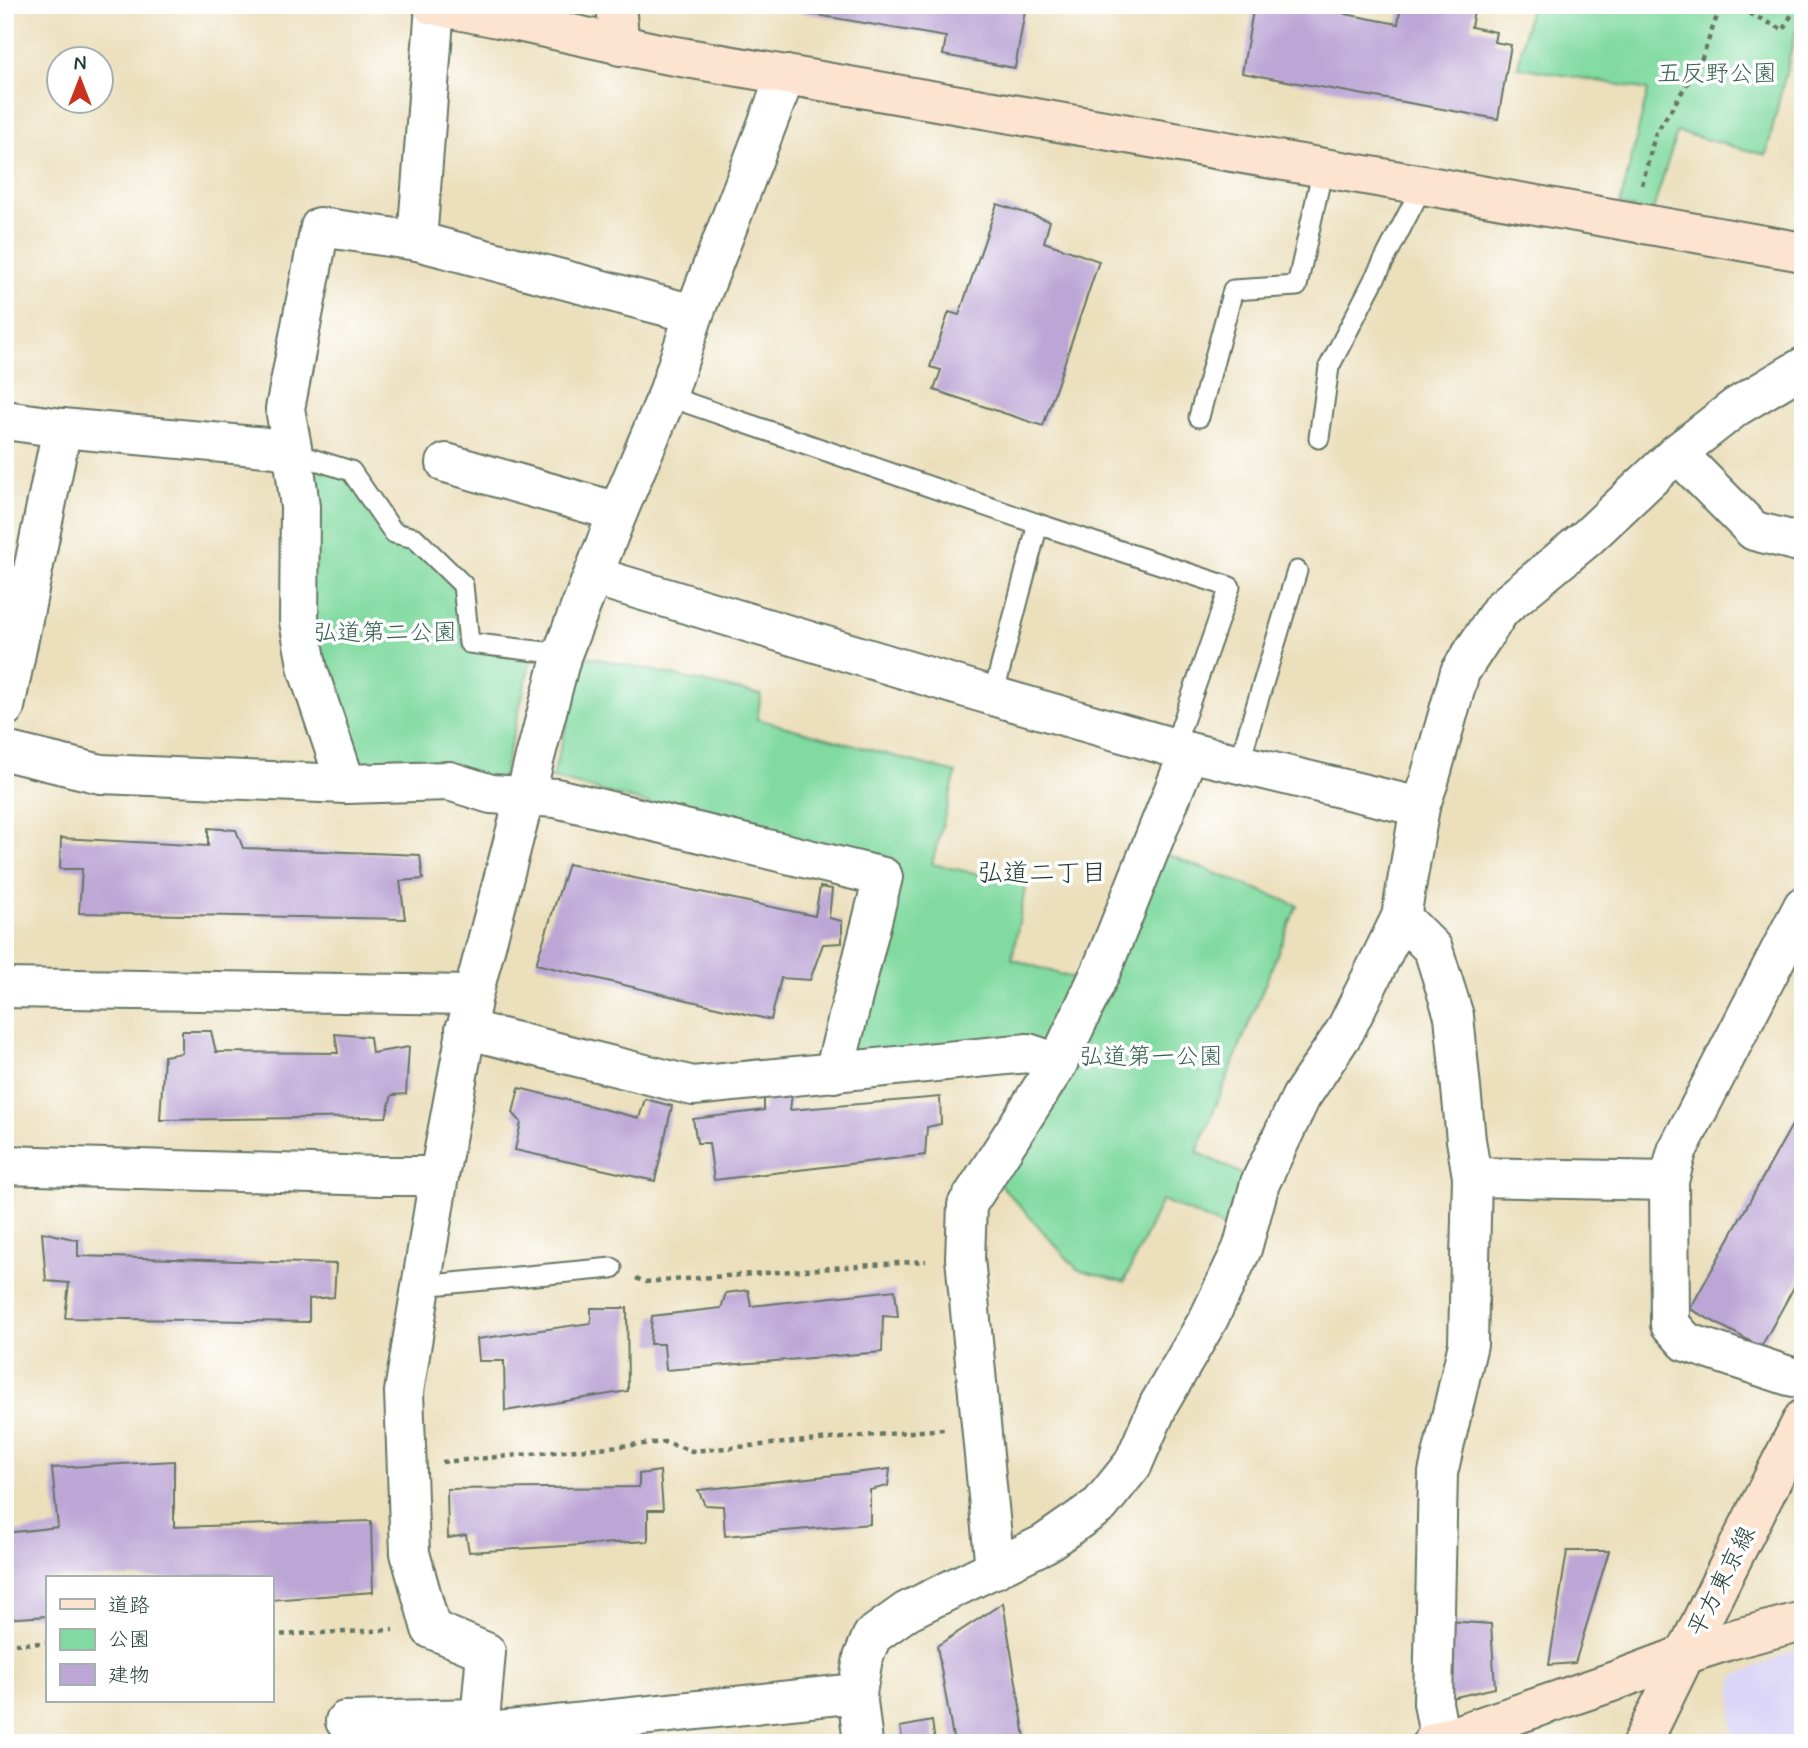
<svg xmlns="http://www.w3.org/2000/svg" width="1808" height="1748" viewBox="0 0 1808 1748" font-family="Mynerve,'Klee One',sans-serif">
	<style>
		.built { fill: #dbd6f7 }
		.green { fill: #81daa0; stroke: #508c6a; stroke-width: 2 }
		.building { fill: #bca6d5 }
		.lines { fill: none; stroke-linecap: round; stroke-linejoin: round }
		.lane-casing { stroke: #667664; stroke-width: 23 }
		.street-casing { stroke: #667664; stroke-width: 42 }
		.secondary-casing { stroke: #667664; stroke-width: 42 }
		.path { stroke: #667664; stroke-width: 4.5; stroke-dasharray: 5 5; stroke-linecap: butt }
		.lane { stroke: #fff; stroke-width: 19 }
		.street { stroke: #fff; stroke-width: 38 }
		.secondary { stroke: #fde4d1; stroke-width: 38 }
		.labels { text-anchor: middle; stroke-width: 7; stroke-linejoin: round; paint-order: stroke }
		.park-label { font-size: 24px; fill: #38644f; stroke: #fff }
		.street-label { font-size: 24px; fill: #1f3d34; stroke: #fff }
		.neighbourhood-label { font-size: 26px; fill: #1f3d34; stroke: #fff }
	</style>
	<rect width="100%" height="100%" fill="#fff"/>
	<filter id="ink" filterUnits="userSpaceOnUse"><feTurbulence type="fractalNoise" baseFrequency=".0143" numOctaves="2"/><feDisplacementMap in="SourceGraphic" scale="14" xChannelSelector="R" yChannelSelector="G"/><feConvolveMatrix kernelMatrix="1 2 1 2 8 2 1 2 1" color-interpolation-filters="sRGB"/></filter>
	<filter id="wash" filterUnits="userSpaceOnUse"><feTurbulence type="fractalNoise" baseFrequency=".00686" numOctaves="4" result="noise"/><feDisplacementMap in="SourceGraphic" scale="28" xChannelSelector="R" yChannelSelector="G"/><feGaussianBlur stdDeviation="1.57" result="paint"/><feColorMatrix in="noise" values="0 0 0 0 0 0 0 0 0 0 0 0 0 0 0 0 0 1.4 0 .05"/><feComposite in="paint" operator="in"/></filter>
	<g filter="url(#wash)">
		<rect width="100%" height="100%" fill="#ebdfbc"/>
		<path class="built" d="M1803,1646V1743H1732L1733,1677Z"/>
		<g class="green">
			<path d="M1530,5H1802L1766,155L1677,132L1652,213L1620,205L1648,90L1518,67Z"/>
			<path d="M299,463L348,476L458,589L464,647L531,660L502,781L351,766L309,649Z"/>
			<path d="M586,656L761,695L757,719L956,773L932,864L1026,884L1012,959L1107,989L1156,850L1297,905L1197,1152L1252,1179L1238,1233L1162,1200L1124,1282L1077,1269L999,1183L1071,1063L846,1058L892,869L552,778Z"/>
		</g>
		<g id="blocks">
			<g class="building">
				<path d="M770,5H1026L1015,68L943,55L946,37L770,7Z"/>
				<path d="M1254,5H1347L1345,14L1398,24L1401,5H1475L1471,27L1496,32L1494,42L1511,45L1498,119L1242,73Z"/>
				<path d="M997,204L1050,221L1044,242L1099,261L1043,426L934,390L941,370L930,367L949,312L959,315Z"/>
				<path d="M208,828L236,830L243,848L420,855L423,879L400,881L405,919L79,913L82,869H60L61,838L208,846Z"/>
				<path d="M568,864L815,916L820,887L832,889L829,918L842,921V943L823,944L810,980L781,978L771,1020L536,964Z"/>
				<path d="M182,1031H211L216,1052L338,1053L335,1034L370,1037L372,1053L409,1047L406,1094L392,1095L386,1117L160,1120L164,1056L182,1053Z"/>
				<path d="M519,1088L639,1118L645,1099L672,1106L655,1181L515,1150L521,1122L513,1113Z"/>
				<path d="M764,1094H792L790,1110L940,1097L941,1124L927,1127L925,1155L714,1180L709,1143H697L693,1119L764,1110Z"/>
				<path d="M1803,1105V1271L1761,1347L1690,1309Z"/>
				<path d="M42,1232L78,1240V1256L336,1264L334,1297L309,1299V1322L65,1318L69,1283L46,1281Z"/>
				<path d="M748,1290L751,1306L895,1290L898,1317L883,1316L882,1352L666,1370L664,1344H650L652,1316L721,1308L726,1293Z"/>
				<path d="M591,1308H627L628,1391L505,1411L504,1361H479L477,1339L591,1323Z"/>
				<path d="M174,1461V1527L371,1521L373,1592L271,1600V1578H47V1616L5,1619V1533L58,1527L52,1468Z"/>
				<path d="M890,1469L888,1486L870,1490V1524L725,1536L723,1506L705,1505L698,1490Z"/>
				<path d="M660,1471L663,1510H648V1541L469,1552L466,1535L448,1538L447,1489L639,1487V1474Z"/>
				<path d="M1567,1551H1609L1575,1663L1549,1665Z"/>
				<path d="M1003,1603L1026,1743H954L937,1646Z"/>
				<path d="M1447,1621L1491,1624L1495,1688L1447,1699Z"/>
				<path d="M932,1721L935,1743H903L900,1727Z"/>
			</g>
		</g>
	</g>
	<g filter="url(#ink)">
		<use href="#blocks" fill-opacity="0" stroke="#667664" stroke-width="2"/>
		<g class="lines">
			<defs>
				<g id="lane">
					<path d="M667,396L1038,524"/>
					<path d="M1199,417L1233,290L1297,286L1323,168"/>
					<path d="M1319,438L1329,367L1423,185"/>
					<path d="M293,453L351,471L394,533L415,538L463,585L469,643L562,654"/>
					<path d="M993,696L1038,524L1230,587L1174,747"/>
					<path d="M1239,763L1297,571"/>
					<path d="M421,1286L612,1268"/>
				</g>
				<g id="street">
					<path d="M417,241L435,6"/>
					<path d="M5,420L62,428L276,448L293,453"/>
					<path d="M1677,453L1754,531L1803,543"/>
					<path d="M446,463L618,512"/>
					<path d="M593,576L993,696L1189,752L1420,807"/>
					<path d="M5,707L62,428"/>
					<path d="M5,751L101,774L346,784L449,781L491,794L556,798L883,877L834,1073"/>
					<path d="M346,784L308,670L299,621L300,507L293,453L285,409L320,227L417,241L694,314"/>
					<path d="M1803,906L1677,1151L1669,1181L1670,1324L1686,1342L1789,1376L1803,1379"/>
					<path d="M1401,917L1433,949L1454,1016L1466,1140L1472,1177L1468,1344L1438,1473L1433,1703L1440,1740"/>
					<path d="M5,988L473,995"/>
					<path d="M465,1029L693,1086L1028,1053L1058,1063"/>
					<path d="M5,1165L378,1176H439"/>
					<path d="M1472,1177L1669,1181"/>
					<path d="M995,1569L965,1258L967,1205L1058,1063L1102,969L1189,752"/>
					<path d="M345,1721L481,1718"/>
					<path d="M480,1733L857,1693"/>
					<path d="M478,1743L486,1652L431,1629L410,1553L404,1392L439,1176L473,995L562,654L618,512L667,396L694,314L786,75"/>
					<path d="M863,1743L857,1693L863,1658L872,1636L907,1611L1044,1544L1100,1505L1133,1464L1159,1404L1209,1318L1242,1249L1260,1183L1301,1097L1345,1031L1401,917L1420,807L1429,781L1460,672L1501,609L1588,537L1677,453L1736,407L1803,367"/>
				</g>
				<g id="secondary">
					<path d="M432,5L518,22L658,53L1423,185L1803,252"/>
					<path d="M616,5L620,46"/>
					<path d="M1432,1743L1612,1682L1684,1655L1730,1640L1803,1621"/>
					<path d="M1642,1743L1722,1579L1803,1419"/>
				</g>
			</defs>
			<use href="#lane" class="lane-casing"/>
			<use href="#street" class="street-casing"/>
			<use href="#secondary" class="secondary-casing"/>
			<g class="path">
				<path d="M1731,5L1784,30L1796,5"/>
				<path d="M1642,185L1655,135L1700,63L1721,5"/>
				<path d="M636,1278L645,1282L926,1261"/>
				<path d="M442,1462L665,1442L692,1451L945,1429"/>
				<path d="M271,1635L393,1630"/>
				<path d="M5,1644L47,1643"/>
			</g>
			<use href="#lane" class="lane"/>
			<use href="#street" class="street"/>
			<use href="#secondary" class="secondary"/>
		</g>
	</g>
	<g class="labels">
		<g class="park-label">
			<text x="1717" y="81">五反野公園</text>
			<text x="385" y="640">弘道第二公園</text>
			<text x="1151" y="1064">弘道第一公園</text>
		</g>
		<g class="street-label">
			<text transform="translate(1721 1581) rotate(-63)" y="8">平方東京線</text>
		</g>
		<g class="neighbourhood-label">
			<text x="1042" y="881">弘道二丁目</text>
		</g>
	</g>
	<rect width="1808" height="1748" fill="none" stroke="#fff" stroke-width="28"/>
	<rect x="46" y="1576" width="228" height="126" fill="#ffffff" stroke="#a5b1ae" stroke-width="2"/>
	<rect x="60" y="1599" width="35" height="10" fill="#fde4d1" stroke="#a5b1ae" stroke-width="2"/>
	<text x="108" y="1612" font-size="21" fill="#1f3d34">道路</text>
	<rect x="60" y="1629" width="35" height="21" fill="#81daa0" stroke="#a5b1ae" stroke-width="2"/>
	<text x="108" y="1646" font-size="21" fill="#1f3d34">公園</text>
	<rect x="60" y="1664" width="35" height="21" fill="#bca6d5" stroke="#a5b1ae" stroke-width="2"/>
	<text x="108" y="1682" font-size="21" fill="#1f3d34">建物</text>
	<g transform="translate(80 80)"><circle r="33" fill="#ffffff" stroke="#a5b1ae" stroke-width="2"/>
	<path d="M0-5L12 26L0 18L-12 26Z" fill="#c8321e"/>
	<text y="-10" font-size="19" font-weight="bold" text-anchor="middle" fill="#1f3d34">N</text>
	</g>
</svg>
